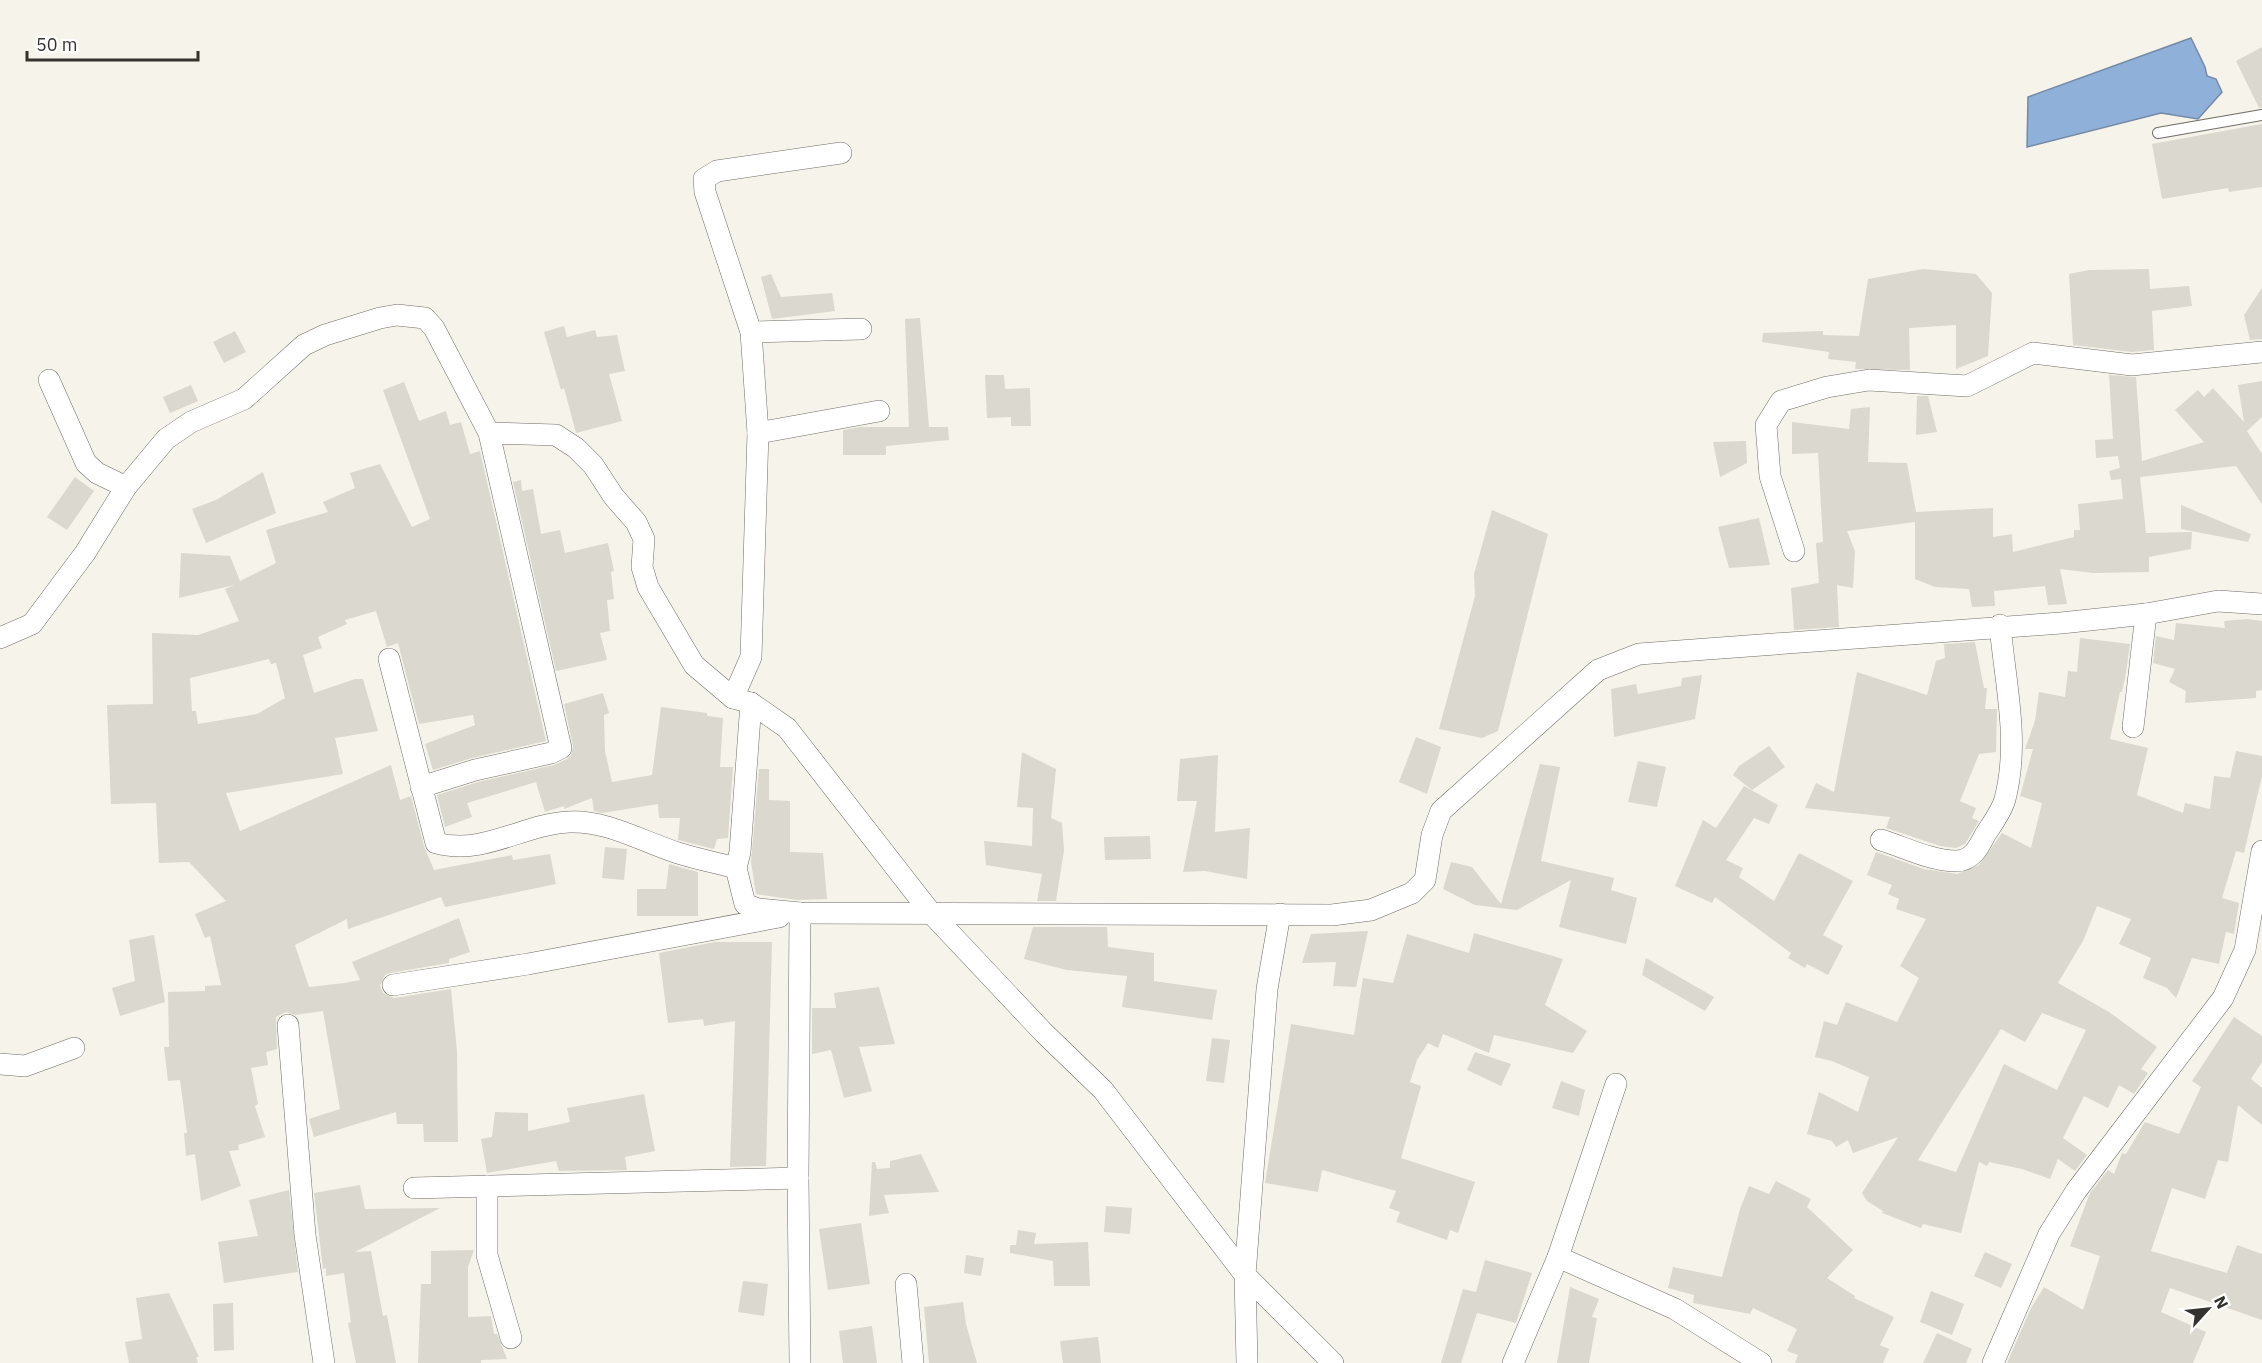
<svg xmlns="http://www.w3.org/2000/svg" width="2262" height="1363" viewBox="0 0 2262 1363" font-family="'IBM Plex Sans',sans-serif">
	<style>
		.water { fill: #8fb0d9; stroke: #748aa6; stroke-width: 1.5 }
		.building { fill: #dbd8cf; fill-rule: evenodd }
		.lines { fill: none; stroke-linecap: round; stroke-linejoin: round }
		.lane-casing { stroke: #706d66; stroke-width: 12 }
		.street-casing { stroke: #706d66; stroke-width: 22 }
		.lane { stroke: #fff; stroke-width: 10 }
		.street { stroke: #fff; stroke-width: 21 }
	</style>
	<rect width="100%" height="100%" fill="#f6f3ea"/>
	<path class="water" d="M2191,38L2205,67L2207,76L2216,79L2222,92L2198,119L2161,113L2027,147L2028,97Z"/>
	<g class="building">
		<path d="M2262,47V108H2259L2236,61Z"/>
		<path d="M2262,124V187L2229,192L2228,188L2162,199L2152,144Z"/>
		<path d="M1923,269L1976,274L1992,293L1988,356L1956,369V325L1909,328L1910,370L1855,369L1856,362L1828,359L1829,352L1762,342L1763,333L1823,331V335L1859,336L1868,279Z"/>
		<path d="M2149,269L2150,289L2189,286L2192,306L2152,311L2154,350L2132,352L2073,345L2069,274L2089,270Z"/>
		<path d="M771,274L781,297L832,293L835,311L772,319L761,277Z"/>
		<path d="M2262,288V339L2250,340L2244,315Z"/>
		<path d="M920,318L929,427H948L949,440L886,446V455H843V430L860,427H909L905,319Z"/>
		<path d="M564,326L567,337L595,330L597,337L617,335L625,371L609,374L622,421L576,433L564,388L561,390L544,332Z"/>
		<path d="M235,331L246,352L224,363L213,342Z"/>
		<path d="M985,375H1004L1005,389L1030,388L1031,426H1011V417L987,418Z"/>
		<path d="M2109,375L2136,377L2142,461L2204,442L2175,410L2198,390L2204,397L2213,388L2244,422L2238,385L2262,381V417L2247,431L2262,454V504L2236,466L2140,477L2146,533L2192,532L2191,549L2149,557V572L2093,573L2060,569L2067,604L2048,605L2045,586L1994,591L1995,606L1972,607L1969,589L1935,587L1915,579V522L1847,531L1855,551L1853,588L1837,585L1839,627L1794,630L1791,588L1819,583L1816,543L1823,542L1818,453L1792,454V422L1849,429L1851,409L1870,407L1868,462L1907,463L1916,512L1993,508V537L2012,534L2013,552L2074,537V530H2080L2078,504L2123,499L2121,479L2111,480L2109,471L2120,468L2118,456L2096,458L2095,440L2113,439Z"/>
		<path d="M404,382L419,421L446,411L450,425L461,422L470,454L480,451L546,741L472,758L433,770L425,744L475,725L473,715L419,724L398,643L387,647L376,611L345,620L347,624L318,637L322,648L303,655L314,693L355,679H363L378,731L335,738L343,774L226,793L240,831L391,765L400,800L411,796L424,846L434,870L512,855L513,860L550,854L556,884L445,907L441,897L348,929L347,919L295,945L309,987L344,983L360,980L352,962L459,918L470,952L449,959V963L390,973L385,975L380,986L383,993L394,998L451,989L457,1051L458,1142H424L423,1124H397L396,1112L314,1137L309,1119L340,1109L323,1011L295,1015L286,1012L276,1017L277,1049L266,1052L268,1065L251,1068L258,1104L255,1106L265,1137L238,1145L239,1150L229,1151L241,1186L201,1201L195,1154L186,1156L184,1133H187L180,1080L168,1081L164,1047H169L168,992L205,991V986L221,985L210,936L205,938L195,914L226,901L189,862L159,863L156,803L111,804L107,705L153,704L152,633L198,635L239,621L225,589L234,585L179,598L181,553L230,556L240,581L276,563L266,530L328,512L323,502L355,488L350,473L380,464L412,527L430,519L383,390ZM269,659L271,664L276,663L285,698L257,714L198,724L196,711H192L190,678Z"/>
		<path d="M191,385L198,401L170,413L163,397Z"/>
		<path d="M1917,396H1928L1937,432L1916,435Z"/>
		<path d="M1746,441L1747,463L1720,477L1713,442Z"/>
		<path d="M263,472L276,513L206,543L192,509L216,500Z"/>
		<path d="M75,477L94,491L67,530L47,517Z"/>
		<path d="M521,480L522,491L533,489L541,534L560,530L565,553L608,543L614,571L611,572L614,599L607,600L610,631L600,633L607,660L556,671L513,482Z"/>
		<path d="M2181,505L2251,534L2248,542L2181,529Z"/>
		<path d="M1492,510L1548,534L1498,731L1482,738L1439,729L1475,596L1474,574Z"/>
		<path d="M1759,518L1770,565L1729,568L1718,527Z"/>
		<path d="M2247,619L2262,621V690L2256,691V698L2185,703L2186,691L2169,682L2175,669L2153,663L2156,636L2174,640L2176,623L2225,628L2224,621Z"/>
		<path d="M2080,638L2130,644L2126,673L2122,692H2120L2110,739L2148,748L2137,795L2183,813L2185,803L2210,809L2214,776L2230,778L2236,751L2262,756V776L2244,853L2236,851L2222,898L2239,903L2234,934L2226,932L2219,964L2192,958L2176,998L2167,988L2143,978L2151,958L2119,944L2131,919L2097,906L2084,939L2058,983L2109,1012L2157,1047L2141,1069L2148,1073L2134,1094L2119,1085L2108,1108L2084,1096L2063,1138L2087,1155L2075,1171L2058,1159L2050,1179L2022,1169L1989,1162L1987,1166L1979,1162L1961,1233L1923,1224L1921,1228L1882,1213L1883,1211L1867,1201L1862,1193L1898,1137L1853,1153L1848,1140L1836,1147L1832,1141L1807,1134L1819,1092L1858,1112L1869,1077L1832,1061L1815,1057L1824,1021L1837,1025L1846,1002L1897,1022L1919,978L1900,966L1926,919L1896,909L1899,899L1888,894L1892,885L1867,875L1876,852L1924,869L1957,874L1979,865L2002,833L2031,848L2042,803L2020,796L2033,749H2025L2035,721L2039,692L2065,697L2068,671L2077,672ZM2042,1013L2086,1030L2057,1090L2004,1064L1956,1172L1918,1160L2001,1029L2025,1042Z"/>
		<path d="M1975,642L1984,688H1987L1985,709H1997L1996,752L1979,754L1960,801L1976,808L1972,818L1979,821L1965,844L1956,848L1940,846L1886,828L1890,817L1805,808L1816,783L1834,792L1857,672L1927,695L1936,661L1945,658L1944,644Z"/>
		<path d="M1702,675L1695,719L1614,737L1611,689L1636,684L1638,694L1681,686L1682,678Z"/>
		<path d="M603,693L609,713L604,715L605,751L612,782L652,775L661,707L707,713V716L723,718L720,767H733L728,838L717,839L714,849L678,840L680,818H659L658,804L602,813L594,811L592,798L564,809V806L545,812L536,782L467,803L472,817L445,827L437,795L478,782L554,765L567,759L571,755L573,746L564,704Z"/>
		<path d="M1416,737L1441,747L1427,794L1399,782Z"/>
		<path d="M1769,746L1785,767L1752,790L1733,775L1739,766Z"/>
		<path d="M1022,752L1056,769L1051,818L1062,823L1064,850L1056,901H1037L1042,874L986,865L984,841L1032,846L1033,808L1017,807Z"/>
		<path d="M1218,755L1215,832L1250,828L1247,879L1205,871L1183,872L1197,801H1177L1180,759Z"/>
		<path d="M1638,761L1666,767L1657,807L1628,802Z"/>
		<path d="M1540,764L1560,767L1541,861L1614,878L1611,890L1637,898L1626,944L1559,927L1571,880L1517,910L1475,905L1443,889L1451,862L1472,867L1501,904Z"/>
		<path d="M759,769H769V800L790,801V852L823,853L827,899L797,900L756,894L751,862Z"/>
		<path d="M1744,786L1778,805L1769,824L1754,818L1726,860L1743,868L1739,877L1774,901L1799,853L1853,881L1823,935L1843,946L1828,975L1807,964L1805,968L1788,958L1791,953L1715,897L1712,903L1675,886L1703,820L1716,828Z"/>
		<path d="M1150,836L1151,859L1105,860L1104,837Z"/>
		<path d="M605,847L627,849L624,880L602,878Z"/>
		<path d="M669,864L698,872V916H637V889H666Z"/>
		<path d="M1033,927H1107L1108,947L1154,953V981L1217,990L1212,1020L1122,1007L1127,976L1067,970L1024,959Z"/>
		<path d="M1368,931L1356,987L1333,986L1336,962L1302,963L1311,934Z"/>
		<path d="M1474,933L1563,959L1545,1005L1587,1031L1573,1053L1494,1035L1489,1053L1443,1034L1438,1048L1428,1043L1417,1060L1410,1082L1421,1086L1401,1158L1475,1182L1458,1233L1450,1230L1447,1240L1396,1222L1400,1212L1389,1208L1396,1191L1322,1170L1318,1192L1265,1183L1291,1024L1354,1035L1363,978L1393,983L1407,934L1469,953Z"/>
		<path d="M154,935L165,1002L120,1016L112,988L135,981L129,940Z"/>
		<path d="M715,942H772L766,1166L730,1167L735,1021L704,1026L703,1019L668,1023L659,953Z"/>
		<path d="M1646,958L1714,997L1705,1011L1642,975Z"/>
		<path d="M879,987L895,1044L859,1047L872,1091L844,1098L831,1050L812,1054V1008H836L834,993Z"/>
		<path d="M2234,1017L2262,1036V1062L2251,1079L2262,1088V1125L2238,1105L2228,1162L2218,1160L2205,1199L2172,1188L2151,1251L2227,1273L2237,1245L2262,1254V1320L2170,1288L2161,1312L2206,1332L2193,1363H2007L2031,1308L2044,1287L2083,1310L2100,1256L2070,1246L2090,1193L2108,1170L2114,1174L2122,1153L2126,1154L2145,1122L2179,1134L2201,1087L2192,1081Z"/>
		<path d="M1212,1038L1230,1040L1224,1083L1206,1081Z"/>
		<path d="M1475,1052L1511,1064L1501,1086L1467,1070Z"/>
		<path d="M1561,1081L1585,1090L1579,1116L1552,1108Z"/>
		<path d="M644,1094L655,1151L625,1157L627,1170L559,1171L556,1161L487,1173L481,1139L492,1137L495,1112L528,1113V1131L570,1122L567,1108Z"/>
		<path d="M921,1154L939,1192L884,1195L889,1213L869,1216L872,1162H875L877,1169L890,1168V1161Z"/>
		<path d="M1776,1181L1811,1199L1807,1207L1853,1250L1827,1278L1855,1296L1854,1298L1894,1317L1880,1345L1889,1349L1883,1363H1795L1798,1355L1787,1351L1797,1329L1753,1308L1750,1314L1693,1303L1694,1295L1668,1288L1673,1267L1722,1277L1740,1209L1749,1186L1769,1194Z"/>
		<path d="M360,1185L365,1209L440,1208L355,1252L371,1251L383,1316L387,1315L396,1363H356L348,1323L351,1322L344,1273L326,1276V1268L323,1269L314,1193Z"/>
		<path d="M289,1190L298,1272L224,1283L218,1242L258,1236L249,1200Z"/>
		<path d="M1106,1206L1132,1208L1130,1234L1104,1232Z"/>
		<path d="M861,1223L870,1284L828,1290L819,1229Z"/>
		<path d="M1018,1230L1036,1233L1034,1244L1088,1242L1090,1286H1054L1053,1261L1010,1253V1245H1016Z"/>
		<path d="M474,1250L468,1267V1317L491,1316L494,1334H497L507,1359L481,1360V1363H418L421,1284H431V1251Z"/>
		<path d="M1985,1252L2012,1264L2001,1288L1974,1276Z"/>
		<path d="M966,1255L984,1258L981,1276L964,1273Z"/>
		<path d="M1485,1260L1532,1273L1516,1323L1477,1313L1461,1363H1441L1463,1289L1476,1292Z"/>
		<path d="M743,1281L768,1284L764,1316L738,1312Z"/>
		<path d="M1570,1287L1599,1299L1592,1317L1597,1318L1589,1363H1557Z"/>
		<path d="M1931,1291L1964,1304L1952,1335L1920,1322Z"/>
		<path d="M169,1293L199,1357H196L198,1363H129L125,1342L142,1339L136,1298Z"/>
		<path d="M963,1302L966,1324L977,1363H929L924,1307Z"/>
		<path d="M233,1303L234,1350L214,1351L213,1304Z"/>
		<path d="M872,1326L877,1363H843L839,1331Z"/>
		<path d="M1937,1333L1972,1349L1966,1363H1923Z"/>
		<path d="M1098,1337L1101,1363H1063L1060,1341Z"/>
	</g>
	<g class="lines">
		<defs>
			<path id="lane" d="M2158,133L2262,115"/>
			<g id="street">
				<path d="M751,332L861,329"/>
				<path d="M49,380L86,463L97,473L126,487"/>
				<path d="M489,433L556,435L576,448L593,465L614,497L636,522L644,539L642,567L648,587L694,665L733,698L751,703L787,728L931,913L1043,1032L1103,1090L1245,1275L1247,1363"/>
				<path d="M758,433L879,411"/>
				<path d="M1794,551L1770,476L1766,425L1781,401L1827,387L1869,380L1967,386L2033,353L2132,365L2262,352"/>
				<path d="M0,638L32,624L85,553L126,487L166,439L191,422L244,399L304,345L325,335L380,318L397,315L425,318L434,328L489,433L561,748L551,753L475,770L421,787"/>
				<path d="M389,659L436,843C483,856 523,824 569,822C607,820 643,842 678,853C697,859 717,863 736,868"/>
				<path d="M733,698L751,657L758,433L751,332L705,192L704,179L717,171L841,153"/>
				<path d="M751,703L740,852L736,868L745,904L758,909L800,913L1332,915L1371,910L1412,893L1425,880L1432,835L1441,811L1598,670L1639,654L2061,623L2146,614L2218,601L2262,604"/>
				<path d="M2133,727L2146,614"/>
				<path d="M1881,840C1904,847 1931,861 1956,861C1972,861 1979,847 1985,835C1992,824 2002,811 2005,799C2020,741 2005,683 2000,625"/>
				<path d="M1280,914L1267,989L1245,1275L1333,1363"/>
				<path d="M393,985L528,964L779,917"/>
				<path d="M288,1025L305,1235L324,1363"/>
				<path d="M0,1064L25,1066L74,1048"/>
				<path d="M487,1186V1255L511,1338"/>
				<path d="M414,1188L798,1178"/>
				<path d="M1558,1257L1675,1309L1761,1363"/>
				<path d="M906,1284L913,1363"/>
				<path d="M800,1363L798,1178L800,913"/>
				<path d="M1513,1363L1558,1257L1616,1084"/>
				<path d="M1993,1363L2049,1234L2076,1191L2223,998L2245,950L2262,851"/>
			</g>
		</defs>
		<use href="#lane" class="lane-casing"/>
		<use href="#street" class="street-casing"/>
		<use href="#lane" class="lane"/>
		<use href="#street" class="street"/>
	</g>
	<g transform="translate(2208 1309) rotate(63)" stroke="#ffffff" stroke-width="4.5" paint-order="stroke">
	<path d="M0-4.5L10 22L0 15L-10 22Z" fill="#34332f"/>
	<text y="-9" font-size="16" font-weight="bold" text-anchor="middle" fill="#34332f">N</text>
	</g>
	<path d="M27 51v9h171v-9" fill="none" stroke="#34332f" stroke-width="3"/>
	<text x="36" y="51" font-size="18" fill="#34332f" stroke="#ffffff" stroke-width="4.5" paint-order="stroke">50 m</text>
</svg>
